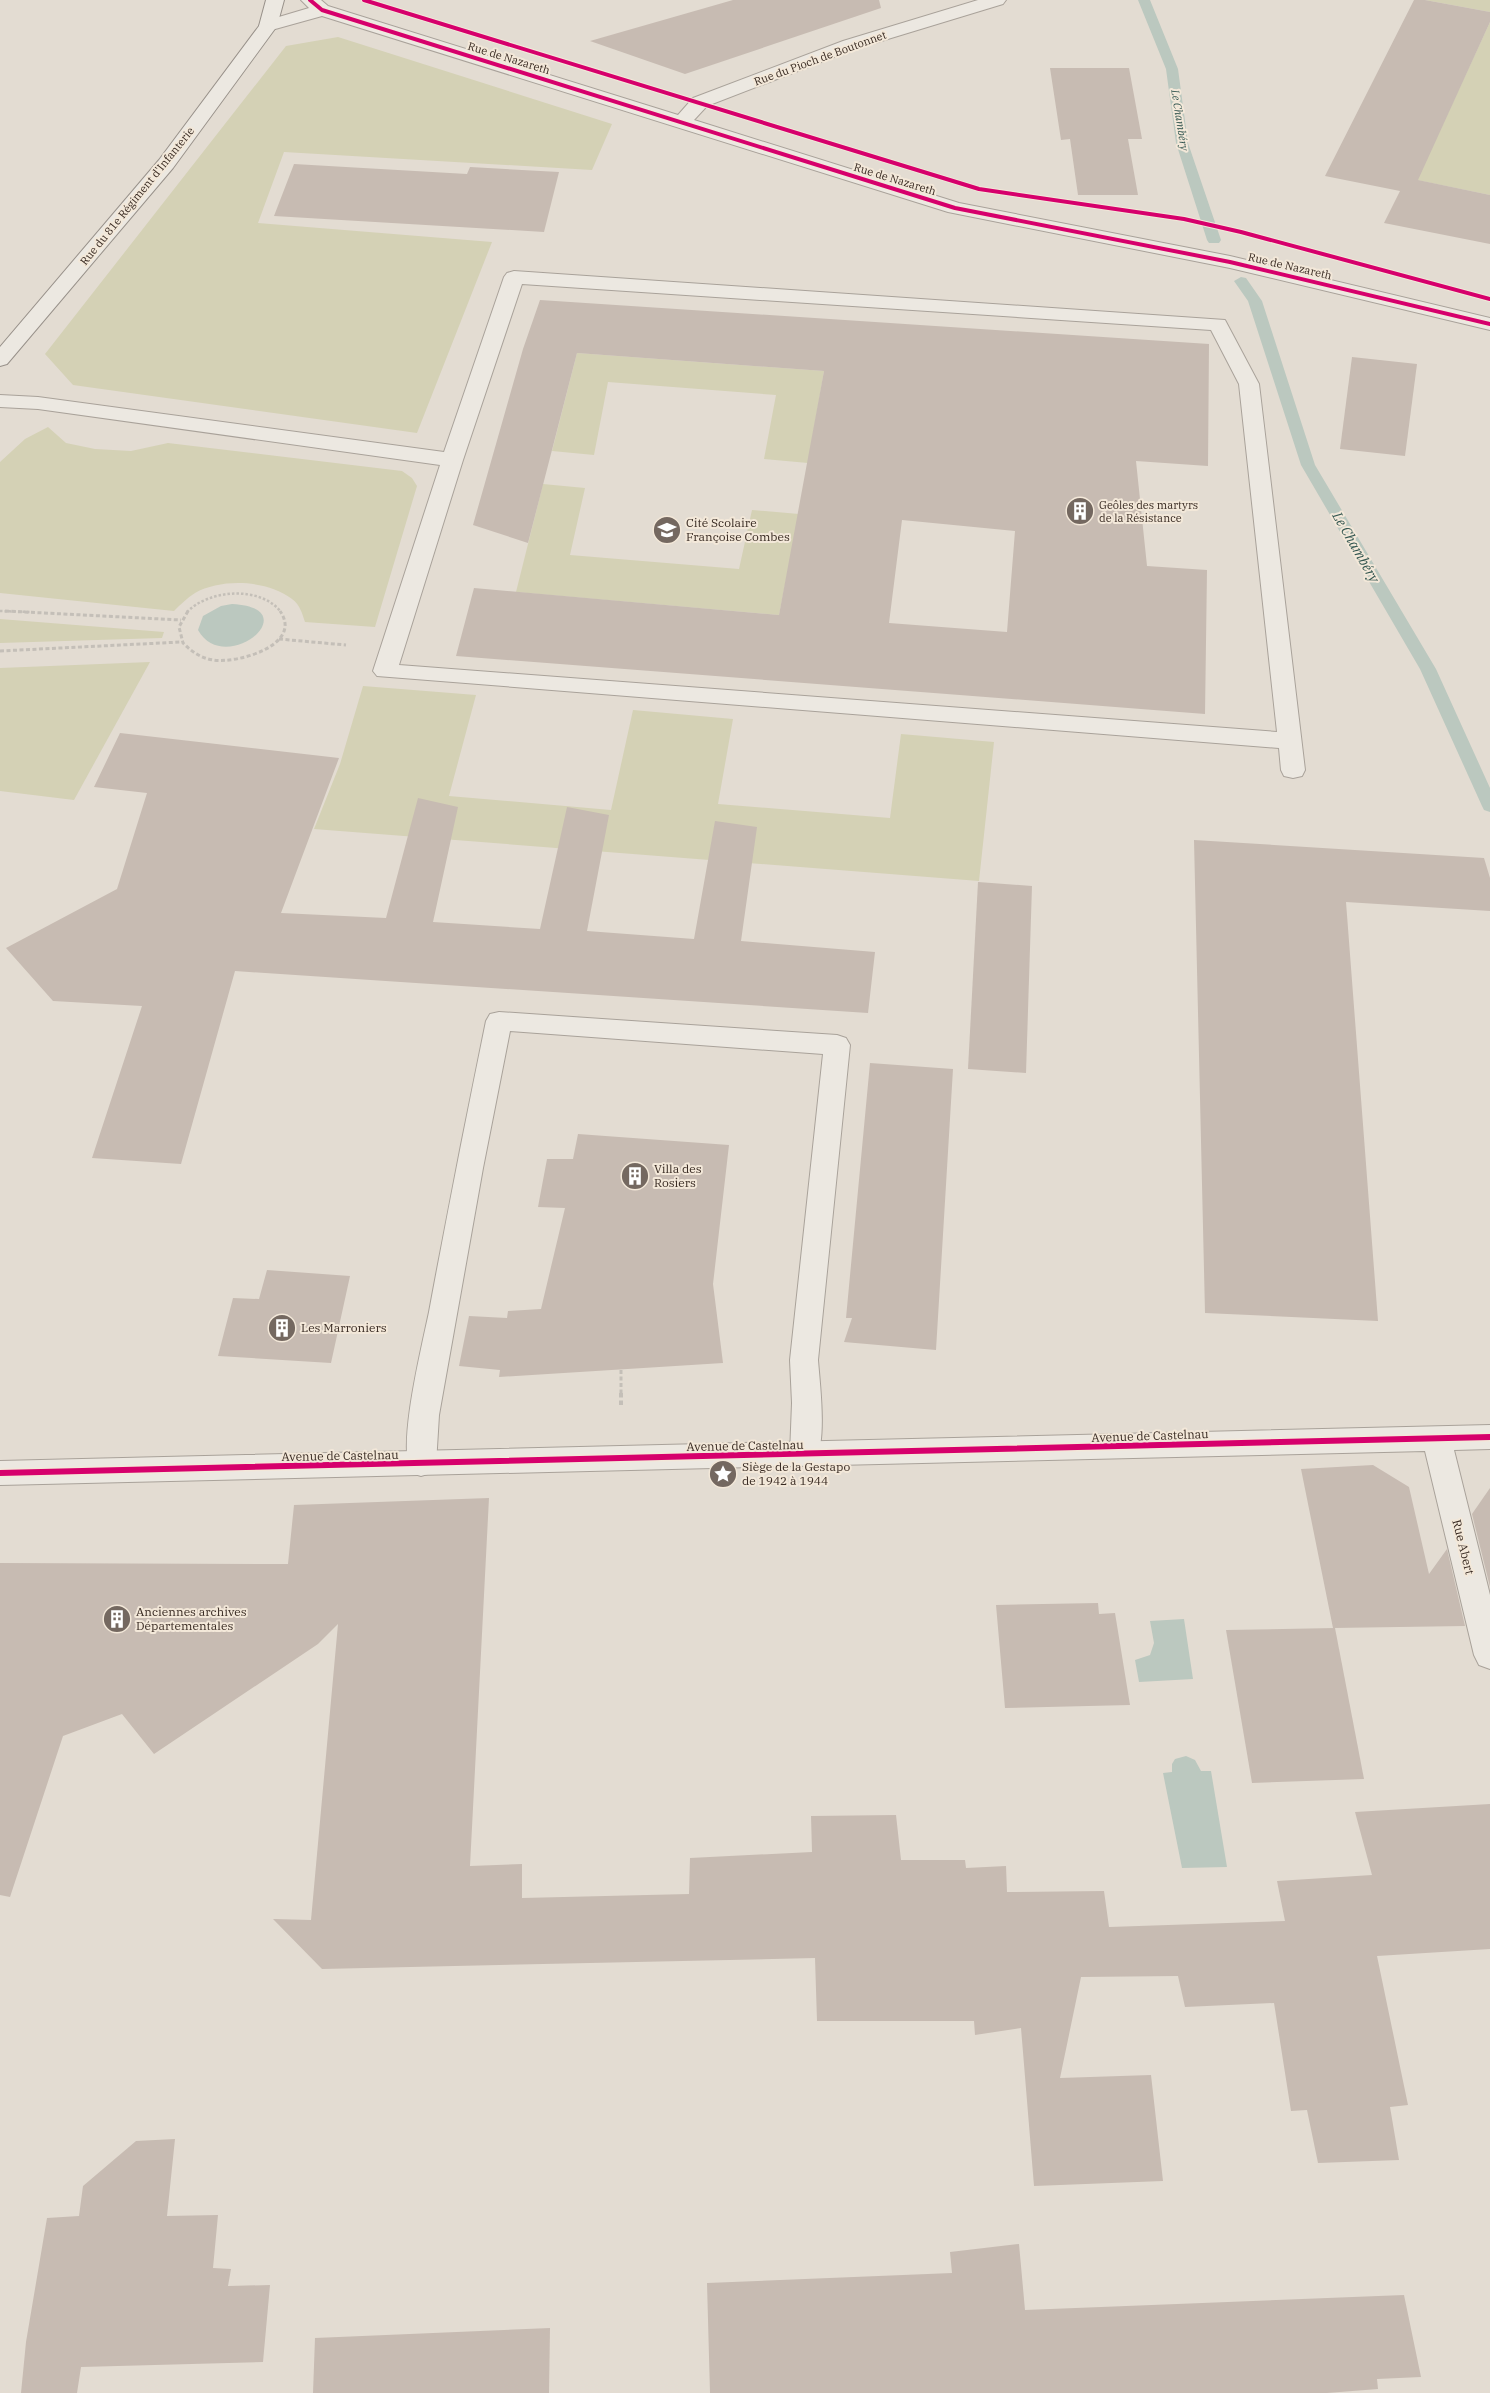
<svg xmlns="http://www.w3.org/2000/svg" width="1490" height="2393" viewBox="0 0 1490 2393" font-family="'IBM Plex Serif',serif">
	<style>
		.green { fill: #d4d1b5 }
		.water { fill: #bbc8bf }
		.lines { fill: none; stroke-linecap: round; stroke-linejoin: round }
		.stream { fill: #bbc8bf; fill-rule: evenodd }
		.building { fill: #c7bbb2; fill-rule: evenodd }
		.lane-casing { stroke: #a9a29a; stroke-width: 2 }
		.street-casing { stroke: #a9a29a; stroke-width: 2 }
		.secondary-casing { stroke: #98918a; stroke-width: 2 }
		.path-far2 { stroke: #c4bfb8; stroke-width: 2.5; stroke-dasharray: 2.5 2; stroke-linecap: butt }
		.path-far1 { stroke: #c4bfb8; stroke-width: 3; stroke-dasharray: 4 2.5; stroke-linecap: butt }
		.path { stroke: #c4bfb8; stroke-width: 4; stroke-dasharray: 4.5 3; stroke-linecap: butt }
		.lane { fill: #ece8e1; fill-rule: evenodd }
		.street { fill: #ece8e1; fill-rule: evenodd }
		.secondary { fill: #ece8e1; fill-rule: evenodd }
		.cycleway-far1-casing { stroke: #f3e8d9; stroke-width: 6 }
		.cycleway-casing { stroke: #f3e8d9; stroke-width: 9 }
		.cycleway-far1 { stroke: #d6006c; stroke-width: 4 }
		.cycleway { stroke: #d6006c; stroke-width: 6 }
		.labels { text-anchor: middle; stroke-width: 4; stroke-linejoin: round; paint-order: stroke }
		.far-street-label { font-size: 11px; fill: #382a22; stroke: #f3e8d9 }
		.far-water-label { font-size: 11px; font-style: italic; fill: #335650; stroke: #f3e8d9 }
		.far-poi-label { font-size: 11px; fill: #382a22; stroke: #f3e8d9; text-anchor: start }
		.poi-label { font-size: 12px; fill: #382a22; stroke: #f3e8d9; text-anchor: start }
		.street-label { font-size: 12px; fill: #382a22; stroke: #f3e8d9 }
		.water-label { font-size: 14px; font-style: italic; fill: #335650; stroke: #f3e8d9 }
	</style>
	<rect width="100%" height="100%" fill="#e3dcd2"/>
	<g class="green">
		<path d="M1425,0H1490V12Z"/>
		<path d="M1490,22V195L1417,180Z"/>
		<path d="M338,37L612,124L592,170L284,152L258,223L492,242L417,433L73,385L45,354L286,46Z"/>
		<path d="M577,353L824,371L808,463L764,459L776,395L608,382L594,455L552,451Z"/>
		<path d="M48,427L66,443L95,449L131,451L168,443L402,471L412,478L417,486L375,627L305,622C302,613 300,605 292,599C267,580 222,578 195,593C187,598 180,605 174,611L0,593V462L25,439Z"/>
		<path d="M543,484L585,488L570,555L739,569L752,510L799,514L779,615L516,592Z"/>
		<path d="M0,619L164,632L162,638L0,643Z"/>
		<path d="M150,662L74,800L0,791V668Z"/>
		<path d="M363,686L476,695L449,796L611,810L633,710L733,719L718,804L890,818L901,734L994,742L979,881L314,829L340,764Z"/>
	</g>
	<g class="water">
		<path d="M232,604C309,608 225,678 198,630L203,616L221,606Z"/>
		<path d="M1184,1619L1193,1679L1139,1682L1135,1660L1150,1655L1154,1643L1150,1621Z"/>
		<path d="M1186,1756L1195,1760L1201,1771H1211L1227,1867L1182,1868L1163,1773L1172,1772V1764L1175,1759Z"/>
	</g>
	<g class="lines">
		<g class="stream">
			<path d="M1138,0H1150L1178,69L1188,143L1221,240L1219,243H1209L1207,240L1176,143L1166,69Z"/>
			<path d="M1241,277L1246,278L1262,301L1315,465L1436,669L1490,788V812L1484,810L1482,806L1420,669L1301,465L1248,301L1234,281Z"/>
		</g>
	</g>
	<g class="building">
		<path d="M733,0H879L881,8L685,74L590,41Z"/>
		<path d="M1414,0H1425L1490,12V22L1418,180L1490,195V244L1384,223L1400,191L1325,176Z"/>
		<path d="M1050,68H1129L1142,139H1128L1138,195H1078L1070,139L1061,140Z"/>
		<path d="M294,164L467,174L470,167L559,172L544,232L274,216Z"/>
		<path d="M540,300L1209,344L1208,466L1136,461L1147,566L1207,570L1205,714L456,656L474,588L779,615L824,371L577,353L528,543L473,525L523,349ZM902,520L1015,531L1007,632L889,623Z"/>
		<path d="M1352,357L1417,364L1405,456L1340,449Z"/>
		<path d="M120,733L339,758L281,913L386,918L418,798L458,807L433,922L540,929L567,807L609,815L587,931L694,939L715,821L757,827L741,941L875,952L868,1013L235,971L181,1164L92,1158L142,1006L53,1001L6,948L117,889L147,793L94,787Z"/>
		<path d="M1194,840L1484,858L1490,878V911L1346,902L1378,1321L1205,1313Z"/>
		<path d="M978,882L1032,886L1026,1073L968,1069Z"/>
		<path d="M870,1063L953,1069L936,1350L844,1342L852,1318H846Z"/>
		<path d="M578,1134L729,1145L713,1284L723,1363L499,1377L500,1370L459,1366L469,1316L507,1318L508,1311L541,1309L565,1208L538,1207L547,1159H573Z"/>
		<path d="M267,1270L350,1276L331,1363L218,1356L233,1298L259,1299Z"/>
		<path d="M1373,1465L1409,1487L1429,1574L1447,1549L1465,1626L1333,1628L1301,1469Z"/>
		<path d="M1490,1488V1587L1472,1514Z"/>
		<path d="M489,1498L470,1866L522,1864V1898L689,1894L690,1858L812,1852L811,1816L896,1815L901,1860H965L966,1868L1006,1866L1007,1892L1104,1891L1109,1927L1285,1921L1277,1881L1372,1875L1355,1812L1490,1804V1949L1377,1956L1408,2105L1390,2107L1399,2160L1318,2163L1307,2110L1291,2111L1274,2003L1185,2007L1178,1976L1081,1977L1060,2078L1151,2075L1163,2181L1034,2186L1021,2028L975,2035L974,2021H817L815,1958L322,1969L273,1919L311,1920L338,1624L318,1644L154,1754L122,1714L63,1736L10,1897L0,1895V1563L288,1564L294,1505Z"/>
		<path d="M1098,1603L1099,1614L1115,1613L1130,1705L1005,1708L996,1605Z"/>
		<path d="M1335,1628L1364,1779L1252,1783L1226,1630Z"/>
		<path d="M175,2139L167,2216L218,2215L213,2268L231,2269L228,2286L270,2285L263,2362L81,2367L77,2393H21L26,2342L47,2218L79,2216L83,2186L136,2141Z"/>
		<path d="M1019,2244L1025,2310L1404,2295L1421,2377L1377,2379L1378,2389L1327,2393H710L707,2283L952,2273L950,2252Z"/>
		<path d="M550,2328L549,2393H313L315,2338Z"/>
	</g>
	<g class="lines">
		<defs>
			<g id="lane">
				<path d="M514,271L1225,320L1259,384L1305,770L1302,776L1293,778L1284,776L1281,770L1279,748L377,676L373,671L440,465L38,409L0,407V395L38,397L444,452L504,277L507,273ZM522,284L1211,330L1239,384L1277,732L399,665L463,460Z"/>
				<path d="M499,1012L837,1035L846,1038L850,1045L818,1360C820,1386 827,1440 815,1463L805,1466L795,1463L790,1454L792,1403L790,1360L823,1054L510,1031L483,1168L439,1415L436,1464L431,1473L421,1476L411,1473C397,1445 422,1346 429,1312C447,1215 466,1118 486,1021L490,1014Z"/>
			</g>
			<g id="street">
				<path d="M301,0H321L328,6L678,115L693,98L843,41L978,0H1006L1003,4L855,49L707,106L694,120L959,203L1230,256L1490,318V330L1230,268L948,212L322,16L268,31L262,30L259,26L262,22L309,8Z"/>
				<path d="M1490,1425V1449L1454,1450L1490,1595V1669L1479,1665L1474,1655L1425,1451L0,1485V1461Z"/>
			</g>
			<path id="secondary" d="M266,0H284L277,26L173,168L7,364L0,366V347L159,160L259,26Z"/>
		</defs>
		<use href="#lane" class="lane-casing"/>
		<use href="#street" class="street-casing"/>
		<use href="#secondary" class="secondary-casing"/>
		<g class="path-far2">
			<path d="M0,611L30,612"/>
			<path d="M187,612C208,590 260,585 281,612"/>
		</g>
		<g class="path-far1">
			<path d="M5,611L181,620"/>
			<path d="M188,611L179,627L183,643C192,652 201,658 213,660C237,664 304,645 280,611"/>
			<path d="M279,639L346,645"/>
			<path d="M0,651L181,642"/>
			<path d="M621,1370V1394"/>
		</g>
		<path class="path" d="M621,1393V1408"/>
		<use href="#lane" class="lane"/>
		<use href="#street" class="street"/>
		<use href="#secondary" class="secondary"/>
		<defs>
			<g id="cycleway-far1">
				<path d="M310,0L322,10L955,208L1230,262L1490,324"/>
				<path d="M364,0L979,189L1184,219L1241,232L1490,299"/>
			</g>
			<path id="cycleway" d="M0,1473L1490,1437"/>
		</defs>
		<use href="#cycleway-far1" class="cycleway-far1-casing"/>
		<use href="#cycleway" class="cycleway-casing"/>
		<use href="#cycleway-far1" class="cycleway-far1"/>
		<use href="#cycleway" class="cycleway"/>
	</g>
	<defs>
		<symbol id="building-disc" viewBox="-11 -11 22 22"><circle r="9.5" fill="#746860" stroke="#f3e8d9"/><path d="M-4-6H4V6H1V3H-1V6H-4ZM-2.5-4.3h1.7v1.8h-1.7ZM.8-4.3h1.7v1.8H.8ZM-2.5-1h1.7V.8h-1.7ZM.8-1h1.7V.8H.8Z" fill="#fff"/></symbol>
		<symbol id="school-disc" viewBox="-11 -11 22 22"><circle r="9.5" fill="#746860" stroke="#f3e8d9"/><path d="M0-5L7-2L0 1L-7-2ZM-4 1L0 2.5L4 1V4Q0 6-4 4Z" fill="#fff"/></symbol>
		<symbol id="sight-disc" viewBox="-11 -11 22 22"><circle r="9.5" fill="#746860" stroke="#f3e8d9"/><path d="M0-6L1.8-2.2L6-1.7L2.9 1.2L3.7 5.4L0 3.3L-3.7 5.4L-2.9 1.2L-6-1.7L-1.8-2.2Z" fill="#fff"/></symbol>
	</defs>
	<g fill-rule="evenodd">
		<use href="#building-disc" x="1064" y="495" width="32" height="32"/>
		<use href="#school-disc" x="651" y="514" width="32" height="32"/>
		<use href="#building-disc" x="619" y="1160" width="32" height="32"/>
		<use href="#building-disc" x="266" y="1312" width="32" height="32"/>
		<use href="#sight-disc" x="707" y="1458" width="32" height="32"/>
		<use href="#building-disc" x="101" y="1603" width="32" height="32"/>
	</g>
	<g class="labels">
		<g class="far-street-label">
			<text transform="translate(509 58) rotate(17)" y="4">Rue de Nazareth</text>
			<text transform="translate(820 58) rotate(-20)" y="4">Rue du Pioch de Boutonnet</text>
			<text transform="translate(895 179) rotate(17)" y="4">Rue de Nazareth</text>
			<text transform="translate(137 196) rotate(-51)" y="4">Rue du 81e Régiment d'Infanterie</text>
			<text transform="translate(1290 266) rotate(13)" y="4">Rue de Nazareth</text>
		</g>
		<g class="far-water-label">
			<text transform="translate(1180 120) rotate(81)" y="4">Le Chambéry</text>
		</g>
		<g class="far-poi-label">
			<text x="1099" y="509">Geôles des martyrs<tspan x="1099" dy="13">de la Résistance</tspan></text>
		</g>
		<g class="poi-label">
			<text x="686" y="527">Cité Scolaire<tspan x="686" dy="14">Françoise Combes</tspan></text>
			<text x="654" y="1173">Villa des<tspan x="654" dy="14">Rosiers</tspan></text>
			<text x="301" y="1332">Les Marroniers</text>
			<text x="742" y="1471">Siège de la Gestapo<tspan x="742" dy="14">de 1942 à 1944</tspan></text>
			<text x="136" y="1616">Anciennes archives<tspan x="136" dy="14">Départementales</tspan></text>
		</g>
		<g class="street-label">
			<text transform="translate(1150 1436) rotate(-2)" y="4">Avenue de Castelnau</text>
			<text transform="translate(745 1446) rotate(-1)" y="4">Avenue de Castelnau</text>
			<text transform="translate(340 1456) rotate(-1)" y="4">Avenue de Castelnau</text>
			<text transform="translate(1463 1547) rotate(76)" y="4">Rue Abert</text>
		</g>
		<g class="water-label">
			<text transform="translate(1356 547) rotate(60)" y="5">Le Chambéry</text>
		</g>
	</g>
</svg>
